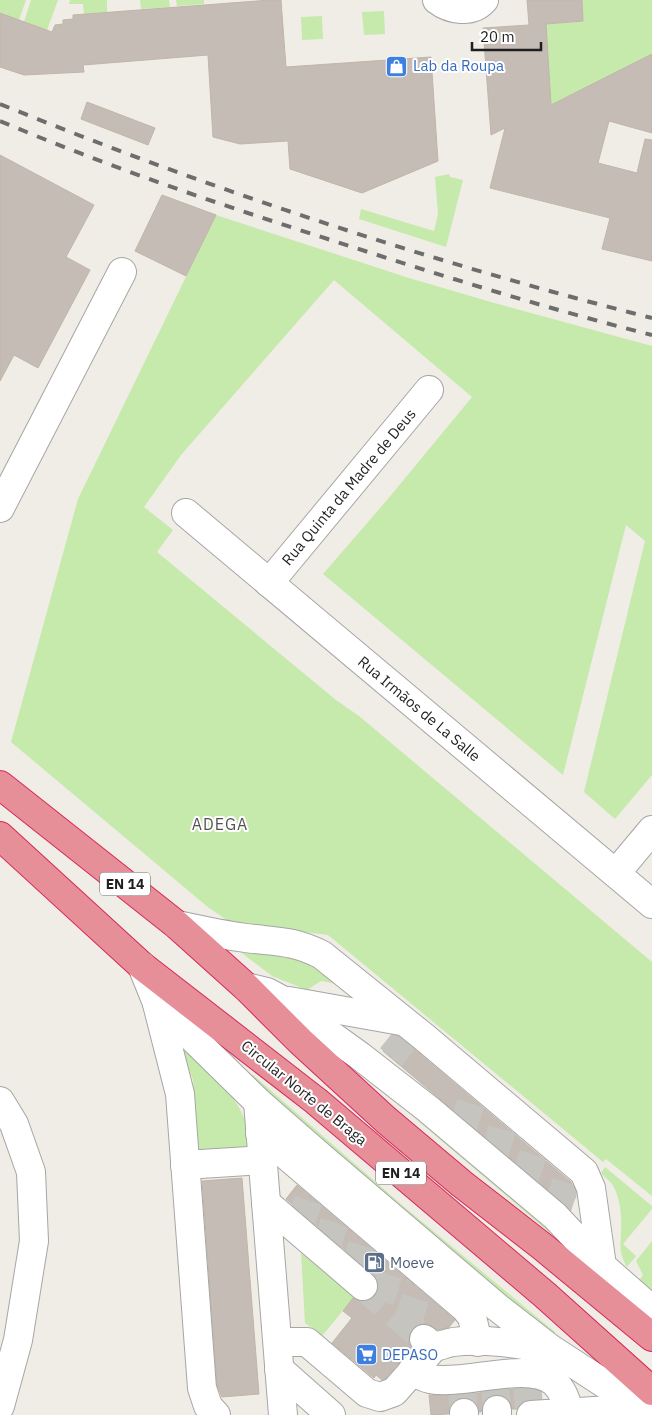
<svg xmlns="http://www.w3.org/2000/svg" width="652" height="1415" viewBox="0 0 652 1415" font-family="'IBM Plex Sans',sans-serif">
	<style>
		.grass { fill: #c6e9ac }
		.building { fill: #c4bcb5; stroke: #c1b5a8 }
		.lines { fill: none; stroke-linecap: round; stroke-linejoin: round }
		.minor-tunnel { stroke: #c6c4be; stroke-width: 28; stroke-dasharray: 28 14; stroke-linecap: butt }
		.minor-casing { stroke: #a6a6a6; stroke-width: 30 }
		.highway-casing { stroke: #d82858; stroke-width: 30 }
		.minor { stroke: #fff; stroke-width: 28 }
		.highway { stroke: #e68f99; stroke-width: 28 }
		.rail { stroke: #6d6d6d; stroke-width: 4; stroke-dasharray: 10 10; stroke-linecap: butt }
		.labels { text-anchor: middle; stroke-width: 4; stroke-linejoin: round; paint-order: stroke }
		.shield { fill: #fff; stroke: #626262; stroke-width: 1 }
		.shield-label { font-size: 14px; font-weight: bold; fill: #1f1f1f }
		.shop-label { font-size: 15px; fill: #366cbe; stroke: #fff; text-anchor: start }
		.street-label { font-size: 15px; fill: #1f1f1f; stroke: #fff }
		.service-label { font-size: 15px; fill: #4e5e75; stroke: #fff; text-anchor: start }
		.neighbourhood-label { font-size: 16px; letter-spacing: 1px; fill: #525252; stroke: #fff }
	</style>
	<rect width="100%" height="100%" fill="#f0ede6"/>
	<g class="grass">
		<path d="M0,0H26L19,20L0,13Z"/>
		<path d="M31,0H58L47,30L24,22Z"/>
		<path d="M70,0H107V12L84,14L83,4H69Z"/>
		<path d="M140,0H169L170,7L141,9Z"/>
		<path d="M176,0H204V4L177,6Z"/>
		<path d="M582,0H652V54L551,105L546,24L583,21Z"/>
		<path d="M384,11L385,34L364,35L362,12Z"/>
		<path d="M322,16L323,39L302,40L301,17Z"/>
		<path d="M449,174L450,177L463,180L446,247L359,219L361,209L434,231L438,214L435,177Z"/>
		<path d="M216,215L409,278L491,302L652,346V775L615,819L584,792L645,541L626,525L563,775L323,574L387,500L472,397L334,280L181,455L144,507L173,530L157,552L336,700L359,716L652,962V1196L606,1159L603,1162L328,935L242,924L227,920L209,908L11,742L78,499Z"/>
		<path d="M239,951L294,954L348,986L321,981L307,990L272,976Z"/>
		<path d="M177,1040C203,1064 232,1087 245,1120C248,1128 248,1139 249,1148L196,1152L193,1080L190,1072L180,1062Z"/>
		<path d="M249,1075H253L402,1205L555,1332V1335H552L398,1210Z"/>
		<path d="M369,1079L560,1233L557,1239Z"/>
		<path d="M605,1167L652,1206V1209L623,1244L636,1256L627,1267C618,1251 621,1247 621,1230C622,1216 620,1196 612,1184C609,1180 604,1177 601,1173Z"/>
		<path d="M652,1241V1293L639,1281L643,1275L636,1261Z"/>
		<path d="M301,1253L354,1297L322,1336L305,1323Z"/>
	</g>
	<g class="building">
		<path d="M270,0H281L286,67L431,57L438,161L362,193L290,169L288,141L240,144L213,137L208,55L83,65L84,72L24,75L0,67V13L52,32L55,25L63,24V20L73,19V15Z"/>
		<path d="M527,0H582L583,21L546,24L551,105L652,54V133L609,121L598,163L637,173L645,139L652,140V261L602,249L610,218L490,188L505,128L491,135L483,28L529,25Z"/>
		<path d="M87,102L155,128L148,145L81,119Z"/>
		<path d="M0,155L94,205L66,257L90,270L38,368L14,355L0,381Z"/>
		<path d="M162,195L216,215L186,276L135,251Z"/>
		<path d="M395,1036H398L414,1049L571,1182L576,1197L568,1207L383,1051Z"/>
		<path d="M242,1178L259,1394L222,1397L217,1385L202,1181Z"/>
		<path d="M297,1185L455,1320L449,1327L438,1330L426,1324H419L412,1329L409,1337V1344L412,1348L385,1379L382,1380L376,1375L374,1378L332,1343L352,1318L343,1311L353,1298L361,1301H368L375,1296L378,1289V1280L373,1274L286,1199Z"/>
		<path d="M513,1389L537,1391L539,1392L540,1399L523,1402L517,1409H512L511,1403L505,1397L497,1394L490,1396L484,1402L481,1412H479L477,1405L472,1400L464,1397L457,1399L451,1405L448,1414L431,1415L429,1395H461Z"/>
	</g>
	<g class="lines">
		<g class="minor-tunnel">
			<path d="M391,1057L407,1037"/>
			<path d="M462,1130L474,1094"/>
			<path d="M494,1156L505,1120"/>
			<path d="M524,1181L536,1146"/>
			<path d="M557,1209L569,1173"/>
			<path d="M300,1227L313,1185"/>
			<path d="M326,1249L339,1207"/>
			<path d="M353,1272L367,1230"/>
			<path d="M363,1286L424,1339"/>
			<path d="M380,1301L395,1254"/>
			<path d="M407,1325L422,1277"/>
			<path d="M527,1383L529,1408"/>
			<path d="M495,1386L497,1410"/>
			<path d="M462,1388L464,1413"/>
		</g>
		<defs>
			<g id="minor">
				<path d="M437,0C450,10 472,14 484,0"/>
				<path d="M0,508L122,272"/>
				<path d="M186,513L652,904"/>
				<path d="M269,583L429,390"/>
				<path d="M616,873L652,830"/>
				<path d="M177,925C200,930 223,935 246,938C276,942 293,940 322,955L424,1037L584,1172L591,1188L602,1266L652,1310"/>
				<path d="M142,966L157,1003L258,1102L321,1157L498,1308L551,1349L642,1408L652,1409"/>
				<path d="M246,987L267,992L282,1000L360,1056L428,1109L555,1216L602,1266"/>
				<path d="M289,1001L401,1021"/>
				<path d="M157,1004L180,1094L202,1388L208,1406L216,1415"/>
				<path d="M0,1101L14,1124L31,1172L34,1241L18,1340L0,1406"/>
				<path d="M258,1102L283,1415"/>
				<path d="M260,1133L465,1308L472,1317L478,1342"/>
				<path d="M185,1165L263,1160"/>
				<path d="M266,1203L363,1286"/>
				<path d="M424,1339L434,1347C440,1346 447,1343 453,1342C483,1338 519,1344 548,1349"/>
				<path d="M278,1342H307L367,1393L380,1397L394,1392L434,1347"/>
				<path d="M279,1369L331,1415"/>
				<path d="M412,1371C418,1374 424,1378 430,1379C464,1386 528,1360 554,1382C563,1390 566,1401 570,1413"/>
				<path d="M497,1410V1415"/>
				<path d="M464,1413V1415"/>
				<path d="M531,1415L642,1408"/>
			</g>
			<g id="highway">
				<path d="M0,785L177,925L246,987L300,1041L386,1120L462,1184L543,1247L652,1337"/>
				<path d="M0,836L142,966L316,1101L545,1295L652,1391"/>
			</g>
		</defs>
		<use href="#minor" class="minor-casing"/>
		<use href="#highway" class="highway-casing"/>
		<use href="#minor" class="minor"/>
		<use href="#highway" class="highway"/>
		<g class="rail">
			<path d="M0,104C212,190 430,262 652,318"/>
			<path d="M0,121C109,167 221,205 334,241C439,275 545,308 652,335"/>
		</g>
	</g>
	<defs>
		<symbol id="shop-square" viewBox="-11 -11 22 22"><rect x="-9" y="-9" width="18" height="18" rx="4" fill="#3f7fe0" stroke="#fff"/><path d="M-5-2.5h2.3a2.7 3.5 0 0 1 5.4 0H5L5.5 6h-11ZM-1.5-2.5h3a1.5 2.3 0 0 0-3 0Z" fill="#fff"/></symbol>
		<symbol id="fuel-square" viewBox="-11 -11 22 22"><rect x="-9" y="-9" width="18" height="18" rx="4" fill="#5c6f8a" stroke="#fff"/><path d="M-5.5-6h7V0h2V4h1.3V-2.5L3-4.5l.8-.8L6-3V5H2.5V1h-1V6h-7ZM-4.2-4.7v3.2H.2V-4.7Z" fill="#fff"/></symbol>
		<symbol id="supermarket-square" viewBox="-11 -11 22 22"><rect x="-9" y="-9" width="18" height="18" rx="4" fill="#3f7fe0" stroke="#fff"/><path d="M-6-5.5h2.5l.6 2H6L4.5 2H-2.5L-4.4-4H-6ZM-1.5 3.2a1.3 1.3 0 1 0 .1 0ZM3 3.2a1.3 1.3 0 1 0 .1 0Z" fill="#fff"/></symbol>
	</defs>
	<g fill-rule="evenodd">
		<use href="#shop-square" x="384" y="54" width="25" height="25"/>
		<use href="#fuel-square" x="362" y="1250" width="25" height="25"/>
		<use href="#supermarket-square" x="354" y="1342" width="25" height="25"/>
	</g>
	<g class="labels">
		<g class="shield">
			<rect x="100" y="872.5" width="50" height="23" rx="4"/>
			<rect x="376" y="1161.5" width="50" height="23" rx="4"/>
		</g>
		<g class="shield-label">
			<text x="125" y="889">EN 14</text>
			<text x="401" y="1178">EN 14</text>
		</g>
		<g class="shop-label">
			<text x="413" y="71">Lab da Roupa</text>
			<text x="382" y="1360">DEPASO</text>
		</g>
		<g class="street-label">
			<text transform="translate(349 487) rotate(-50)" y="5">Rua Quinta da Madre de Deus</text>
			<text transform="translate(419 709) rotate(40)" y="5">Rua Irmãos de La Salle</text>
			<text transform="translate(304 1093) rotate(39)" y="5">Circular Norte de Braga</text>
		</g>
		<g class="service-label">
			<text x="390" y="1268">Moeve</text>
		</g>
		<g class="neighbourhood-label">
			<text x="220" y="830">ADEGA</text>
		</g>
	</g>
	<path d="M472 42v8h69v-8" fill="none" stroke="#1f1f1f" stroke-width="2.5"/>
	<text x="480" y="42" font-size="15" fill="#1f1f1f" stroke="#ffffff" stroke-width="4" paint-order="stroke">20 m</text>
</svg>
